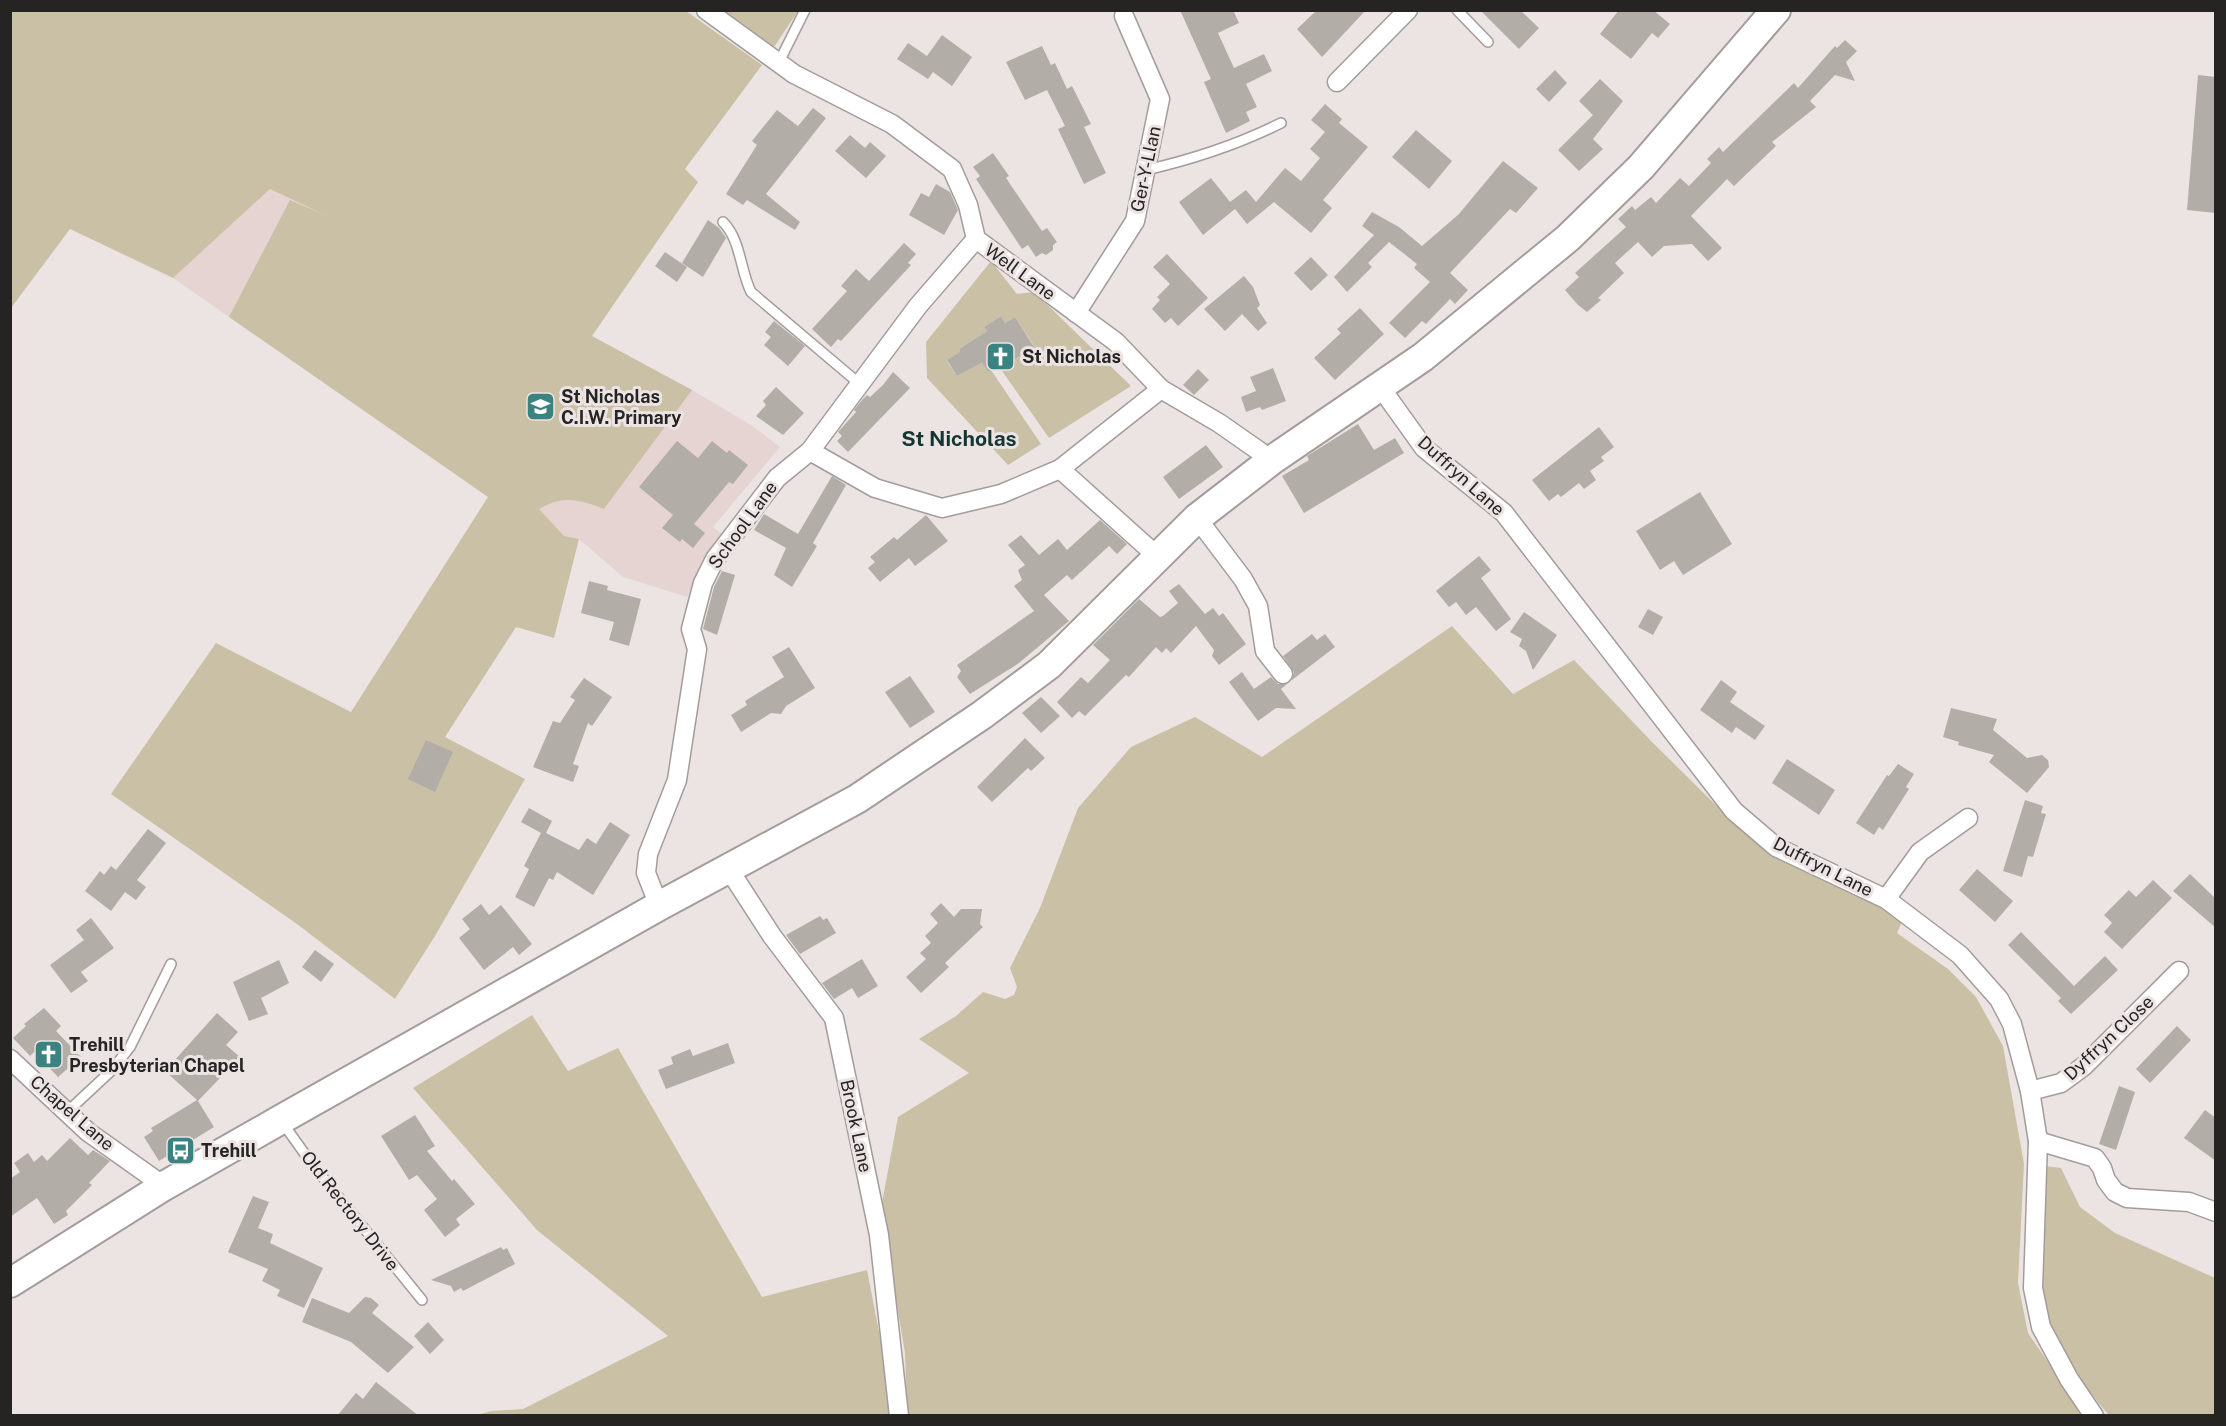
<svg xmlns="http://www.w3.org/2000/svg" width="2226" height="1426" viewBox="0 0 2226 1426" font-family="'Public Sans',sans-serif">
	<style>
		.built { fill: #e5d4d2 }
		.green { fill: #c9c0a5 }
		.building { fill: #b3ada8 }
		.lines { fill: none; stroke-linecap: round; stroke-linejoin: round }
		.lane-casing { stroke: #a49c9b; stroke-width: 12 }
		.street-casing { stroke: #a49c9b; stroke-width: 21 }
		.primary-casing { stroke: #a49c9b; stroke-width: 32 }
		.lane { stroke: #fff; stroke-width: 9 }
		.street { stroke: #fff; stroke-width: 18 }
		.primary { stroke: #fff; stroke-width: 28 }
		.labels { text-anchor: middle; stroke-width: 6; stroke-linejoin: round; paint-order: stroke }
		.street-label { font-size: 18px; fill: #262323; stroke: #ece4e3 }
		.poi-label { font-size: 18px; font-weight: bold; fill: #262323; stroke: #ece4e3; text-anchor: start }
		.quarter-label { font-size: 21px; font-weight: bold; fill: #133635; stroke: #ece4e3 }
	</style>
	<rect width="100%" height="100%" fill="#ece4e3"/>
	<path class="built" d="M270,189L591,337L692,390L751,425L780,447L713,527L722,534L687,597L623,577L579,539L564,536L552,525L489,497L173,278Z"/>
	<g class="green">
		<path d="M11,11H686L762,65L685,169L698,182L592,336L692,390L604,509C579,499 563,495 539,509L564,536L579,539L554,638L516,627L445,737L525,779L435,936L395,999L297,924L111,794L216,643L351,712L488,497L229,317L290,200L325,215L270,189L173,278L70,229L11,308Z"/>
		<path d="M723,11H798L774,47Z"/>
		<path d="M991,261L1017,294L1034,292L1131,386L1049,438L1000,368L1034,346L1015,317L1005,323L1001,316L984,327L987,331L959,349L960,352L947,361L957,376L982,363L988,372L991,370L1041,444L1008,465L927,378L926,342Z"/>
		<path d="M1452,626L1513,694L1574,660L1651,741L1733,822L1773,856L1891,910L1903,919L1897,933L1948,969L1976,997L2003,1046L2024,1164L2018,1283L2028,1333L2084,1415H907L905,1353L881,1208L898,1117L969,1073L919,1039L956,1016L983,992L1005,999L1014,995L1017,987L1010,968L1040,908L1078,808L1131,747L1195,717L1262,757Z"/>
		<path d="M532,1015L568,1071L618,1048L762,1297L867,1270L895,1415H477L491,1411L523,1409L668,1336L537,1230L413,1088Z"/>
		<path d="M2045,1166L2061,1168L2080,1207L2115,1233L2215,1278V1415H2109C2081,1384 2055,1343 2043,1302Z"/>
	</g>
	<g class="building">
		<path d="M1180,10H1233L1239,23L1218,33L1234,68L1264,54L1272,71L1246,84L1257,107L1246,112L1250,121L1226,133L1204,82L1211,79Z"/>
		<path d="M1317,10H1366L1322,57L1297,29Z"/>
		<path d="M1480,10H1520L1539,28L1519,49Z"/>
		<path d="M1619,10H1653L1670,24L1658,38L1652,33L1631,59L1600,34Z"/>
		<path d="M942,35L972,57L952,86L933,72L928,79L897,59L908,43L927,56Z"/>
		<path d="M1845,40L1857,51L1846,62L1855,81L1835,75L1810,101L1816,107L1772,142L1776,146L1734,186L1727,179L1691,216L1722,248L1708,261L1692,244L1664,246L1652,257L1638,242L1615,263L1624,273L1598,298L1601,300L1587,312L1578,305L1565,290L1579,277L1575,273L1626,227L1618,219L1632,206L1635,210L1651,197L1656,203L1680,178L1689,186L1711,163L1707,159L1719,147L1723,152L1794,83L1798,88L1835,46L1837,48Z"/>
		<path d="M1042,46L1051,65L1055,63L1067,89L1072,86L1091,124L1084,127L1106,173L1084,184L1058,129L1065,126L1047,90L1025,100L1006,62Z"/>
		<path d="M1555,70L1567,83L1549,102L1536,89Z"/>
		<path d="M2198,75L2216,77V213L2187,210Z"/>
		<path d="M1600,79L1623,101L1593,139L1603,149L1579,171L1558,150L1593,115L1579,101Z"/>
		<path d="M1325,104L1342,119L1339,123L1368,147L1323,200L1332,208L1311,233L1274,202L1247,224L1235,209L1203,235L1179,202L1211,178L1230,202L1246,190L1256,202L1285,168L1301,181L1320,158L1310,149L1325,132L1311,120Z"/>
		<path d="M813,108L826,118L766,194L800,222L795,230L747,200L743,205L726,194L757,145L752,141L777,110L798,126Z"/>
		<path d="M1416,130L1452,161L1429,189L1392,157Z"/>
		<path d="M850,135L865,148L870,142L886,156L866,178L835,151Z"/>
		<path d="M993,153L1009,176L1006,178L1042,231L1047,228L1057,242L1053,245V250L1046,255L1042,253L1036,257L1028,245L1022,249L976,179L980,176L973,167Z"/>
		<path d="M1503,161L1538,188L1516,213L1510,209L1450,273L1468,290L1455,304L1450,299L1426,324L1422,321L1405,338L1389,323L1430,282L1414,268L1417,264L1389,242L1368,263L1372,267L1347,292L1334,277L1374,235L1362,226L1372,212L1399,227L1422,246L1459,214Z"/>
		<path d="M936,184L950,192L958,210L944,235L909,215L921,193L929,197Z"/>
		<path d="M708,220L719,228L726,238L703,277L682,263Z"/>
		<path d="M904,243L916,254L908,263L911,265L841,341L838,339L831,347L812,329L847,291L841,286L856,269L869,281Z"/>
		<path d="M665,252L687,267L677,282L655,266Z"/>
		<path d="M1167,254L1208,298L1178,326L1171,318L1165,323L1152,309L1160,300L1157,297L1170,284L1153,267Z"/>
		<path d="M1311,257L1328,275L1311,291L1294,273Z"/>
		<path d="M1244,276L1253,287L1260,305L1257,308L1267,323L1258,331L1242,314L1225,331L1204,309Z"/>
		<path d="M1360,308L1384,334L1335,380L1314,358L1341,333L1337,329Z"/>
		<path d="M1001,316L1005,323L1015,317L1034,347L1000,368L997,366L988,372L982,363L957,376L947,360L960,352L959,349L987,331L984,327Z"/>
		<path d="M774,321L805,346L788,366L764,345L771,337L765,332Z"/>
		<path d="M1273,368L1286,401L1262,410L1260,407L1246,412L1241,397L1256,391L1250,377Z"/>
		<path d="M1198,369L1209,380L1194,395L1183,385Z"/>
		<path d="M893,372L910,388L848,452L837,441L842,436L838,432L856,412L854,410L863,399L867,395L870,397L883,385Z"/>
		<path d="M776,387L804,413L783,435L756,416L766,405L763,401Z"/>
		<path d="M1358,424L1374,450L1395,438L1404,453L1304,513L1282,476L1309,460L1307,456Z"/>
		<path d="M1599,427L1614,447L1601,457L1604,461L1590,471L1596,480L1584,489L1579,483L1561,497L1558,494L1549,501L1532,480Z"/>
		<path d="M677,441L698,458L712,441L727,453L729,450L748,465L733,484L729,482L694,524L705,533L693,548L682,539L680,542L662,528L673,515L639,487Z"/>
		<path d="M1206,445L1223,467L1179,499L1163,477Z"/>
		<path d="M832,476L846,485L813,543L817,546L792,587L774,575L786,548L754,530L764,514L798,534Z"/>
		<path d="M1700,492L1732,544L1683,575L1674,561L1660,570L1636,531Z"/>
		<path d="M926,515L948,541L915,566L909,558L880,582L868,568L875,562L870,557L894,537L897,540Z"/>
		<path d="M1100,520L1127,544L1117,554L1109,546L1072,580L1067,575L1044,595L1069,621L1019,663L970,694L957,677L961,671L957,665L1034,611L1014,586L1022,580L1018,570L1025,565L1008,545L1021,535L1039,555L1058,539L1067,550Z"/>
		<path d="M1479,556L1491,570L1481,578L1511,619L1496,631L1476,607L1466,615L1456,602L1449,607L1436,591Z"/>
		<path d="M722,571L735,575L717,635L703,629L714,587Z"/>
		<path d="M589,581L608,586L607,590L641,599L629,646L609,640L614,622L581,613Z"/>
		<path d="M1179,584L1205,614L1213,608L1219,616L1223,613L1246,644L1219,665L1212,656L1214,650L1196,626L1171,653L1166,648L1162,653L1156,647L1129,677L1126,675L1085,716L1079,711L1072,718L1057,702L1081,677L1088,683L1110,660L1093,645L1139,599L1160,617L1163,616L1178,603L1169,591Z"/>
		<path d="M1648,609L1663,617L1653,635L1638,627Z"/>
		<path d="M1524,612L1557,635L1533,670L1526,651L1519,646L1522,639L1510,632Z"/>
		<path d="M1312,634L1317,640L1325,634L1335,647L1292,680L1294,672L1283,656Z"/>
		<path d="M789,647L815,688L786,706L781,714L771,713L741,732L731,715L747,705L745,701L784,677L772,657Z"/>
		<path d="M1242,672L1254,689L1271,677L1278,684H1287L1281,689L1296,709L1276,708L1258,721L1229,682Z"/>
		<path d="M910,676L935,712L910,728L885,692Z"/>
		<path d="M584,678L612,697L592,726L588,723L573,764L579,766L573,782L533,767L553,721L560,723L575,700L570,697Z"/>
		<path d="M1721,680L1737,692L1730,702L1765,726L1755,740L1736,727L1732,733L1700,710Z"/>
		<path d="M1041,697L1060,716L1041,733L1022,713Z"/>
		<path d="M1951,708L1997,719L1993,730L2027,758L2042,755L2048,760L2049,767L2027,793L1989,762L1994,755L1958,745L1959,742L1943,737Z"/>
		<path d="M1025,738L1045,758L1031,771L1028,768L992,802L977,787Z"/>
		<path d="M426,740L453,752L435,792L408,779Z"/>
		<path d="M1787,759L1835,790L1819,815L1772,783Z"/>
		<path d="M1898,764L1914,774L1906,787L1909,789L1883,830L1879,827L1874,835L1856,823L1887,775L1889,776Z"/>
		<path d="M2025,800L2043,806L2041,813L2046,814L2033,857L2028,856L2022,877L2003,871Z"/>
		<path d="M529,808L552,821L546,833L579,850L587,838L596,844L610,822L630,835L593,895L557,872L553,880L549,878L534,907L515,897L529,869L524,866L541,833L521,822Z"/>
		<path d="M148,829L166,843L137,880L146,887L136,900L125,892L111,911L85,891L100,871L104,875L111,866L116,870Z"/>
		<path d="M1977,869L2013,901L1995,922L1959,890Z"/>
		<path d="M2190,874L2216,899V928L2173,891Z"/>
		<path d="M2153,880L2172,898L2122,949L2104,932L2112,923L2104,915L2129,890L2136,897Z"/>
		<path d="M941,903L954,917L961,909H982L980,924L983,927L945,963L949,967L921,993L906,977L926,959L920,953L931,943L925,936L938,923L930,914Z"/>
		<path d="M481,904L489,915L501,905L532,944L519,955L513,947L484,970L459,938L470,929L462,919Z"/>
		<path d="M820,916L823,920L827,918L836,933L800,954L786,935Z"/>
		<path d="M91,918L114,948L81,972L88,981L71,993L50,965L84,940L76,930Z"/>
		<path d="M2021,932L2074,986L2105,956L2118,970L2071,1014L2058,1001L2061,998L2008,945Z"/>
		<path d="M315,950L334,964L321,982L302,967Z"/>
		<path d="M862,959L878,986L858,998L852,988L834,999L822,983Z"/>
		<path d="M279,960L289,983L261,998L268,1014L249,1021L233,982Z"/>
		<path d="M44,1008L61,1026L56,1031L81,1057L58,1077L34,1052L30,1056L13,1038L26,1026L24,1024Z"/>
		<path d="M217,1013L238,1032L226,1045L240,1057L198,1101L214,1127L159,1161L144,1137L153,1131L151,1128L197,1100L165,1071Z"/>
		<path d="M2177,1026L2191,1040L2150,1083L2136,1069Z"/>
		<path d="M728,1043L735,1063L666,1089L658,1070L673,1064L671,1057L690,1049L693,1056Z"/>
		<path d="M2119,1086L2135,1092L2116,1150L2099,1144Z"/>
		<path d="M2205,1110L2216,1118V1161L2184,1138Z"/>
		<path d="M415,1115L435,1146L427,1151L452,1181L454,1179L475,1204L456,1219L460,1225L445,1237L424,1210L437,1199L417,1175L409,1180L381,1136Z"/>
		<path d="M70,1138L88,1155L93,1150L110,1161L89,1183L92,1185L66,1211L68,1215L54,1224L37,1198L10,1217V1179L20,1172L14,1163L28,1153L34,1162L42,1155L47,1161Z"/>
		<path d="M253,1196L269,1202L258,1228L273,1234L270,1243L323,1268L304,1308L277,1296L280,1290L262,1281L268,1269L228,1252Z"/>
		<path d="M501,1247L503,1250L507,1248L515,1264L463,1291L461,1288L454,1292L451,1286L431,1280Z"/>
		<path d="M365,1297L371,1298L379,1305L372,1313L414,1347L388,1373L351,1342L302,1322L312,1298L349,1313Z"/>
		<path d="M428,1322L444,1340L430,1354L414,1336Z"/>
		<path d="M376,1382L419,1416H337L356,1393L363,1399Z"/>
	</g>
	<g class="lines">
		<defs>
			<g id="lane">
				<path d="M1457,10L1488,42"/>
				<path d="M779,62L805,10"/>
				<path d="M1146,170C1194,159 1237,145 1281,123"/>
				<path d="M723,222C741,240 740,270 751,292L861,385"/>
				<path d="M67,1112L111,1071L130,1047L171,964"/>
				<path d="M282,1122L312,1164L422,1300"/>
			</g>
			<g id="street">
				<path d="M706,10L794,74L892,124L952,169L968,205L976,239L1116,342L1161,389L1219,423L1272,460"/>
				<path d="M1337,82L1408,10"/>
				<path d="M1076,313L1135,221L1160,99L1124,16"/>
				<path d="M1381,388L1424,448L1504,513L1734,811L1776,847L1886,899L1960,955L1999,999L2012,1024L2030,1091L2038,1141L2033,1288L2041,1327L2069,1379L2094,1416"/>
				<path d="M810,451L875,488L942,508L1001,494L1060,469L1161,389"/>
				<path d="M1060,469L1157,556"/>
				<path d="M1197,518L1243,579L1258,606L1265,651L1283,674"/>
				<path d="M728,868L772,936L834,1018L879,1235L899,1416"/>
				<path d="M1886,899L1920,852L1968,818"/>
				<path d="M659,906L646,873L648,854L677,780L697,649L691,629L703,583L715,559L777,478L810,451L918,306L976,239"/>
				<path d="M10,1059L88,1132L164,1186"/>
				<path d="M2030,1091L2061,1083L2084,1066L2179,971"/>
				<path d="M2038,1141L2095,1158L2102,1168L2106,1180L2115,1192L2127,1198L2189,1202L2216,1212"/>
			</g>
			<path id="primary" d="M10,1283L164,1186L280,1120L659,906L857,799L982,715L1049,665L1197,518L1272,460L1423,357L1568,238L1641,167L1776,10"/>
		</defs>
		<use href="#lane" class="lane-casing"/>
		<use href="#street" class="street-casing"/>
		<use href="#primary" class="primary-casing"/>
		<use href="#lane" class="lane"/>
		<use href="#street" class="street"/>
		<use href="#primary" class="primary"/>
	</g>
	<defs>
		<symbol id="church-square" viewBox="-11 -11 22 22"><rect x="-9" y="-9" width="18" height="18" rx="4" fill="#3b8381" stroke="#ece4e3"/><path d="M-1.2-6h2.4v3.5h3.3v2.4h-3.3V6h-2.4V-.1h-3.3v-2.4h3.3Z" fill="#fff"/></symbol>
		<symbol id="school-square" viewBox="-11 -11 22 22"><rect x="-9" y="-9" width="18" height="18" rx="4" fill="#3b8381" stroke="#ece4e3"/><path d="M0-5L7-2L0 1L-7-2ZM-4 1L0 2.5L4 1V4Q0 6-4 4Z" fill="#fff"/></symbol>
		<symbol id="bus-square" viewBox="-11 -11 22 22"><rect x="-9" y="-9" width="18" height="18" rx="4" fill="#3b8381" stroke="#ece4e3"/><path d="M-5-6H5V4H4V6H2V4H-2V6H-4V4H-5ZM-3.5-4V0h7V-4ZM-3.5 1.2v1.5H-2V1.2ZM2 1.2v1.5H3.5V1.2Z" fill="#fff"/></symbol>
	</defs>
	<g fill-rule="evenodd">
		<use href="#church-square" x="984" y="340" width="33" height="33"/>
		<use href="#school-square" x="524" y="390" width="33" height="33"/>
		<use href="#church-square" x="32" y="1038" width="33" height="33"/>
		<use href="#bus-square" x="164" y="1134" width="33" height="33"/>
	</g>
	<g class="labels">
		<g class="street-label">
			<text transform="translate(1146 169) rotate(-78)" y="6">Ger-Y-Llan</text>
			<text transform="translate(1020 272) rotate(36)" y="6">Well Lane</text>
			<text transform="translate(1461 476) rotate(42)" y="6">Duffryn Lane</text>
			<text transform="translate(743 525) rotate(-54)" y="6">School Lane</text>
			<text transform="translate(1823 867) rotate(27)" y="6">Duffryn Lane</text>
			<text transform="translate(2109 1038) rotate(-43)" y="6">Dyffryn Close</text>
			<text transform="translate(72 1113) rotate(41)" y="6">Chapel Lane</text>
			<text transform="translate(856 1126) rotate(78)" y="6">Brook Lane</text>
			<text transform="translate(350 1211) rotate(52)" y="6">Old Rectory Drive</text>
		</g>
		<g class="poi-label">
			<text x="1022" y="363">St Nicholas</text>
			<text x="561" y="403">St Nicholas<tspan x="561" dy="21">C.I.W. Primary</tspan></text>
			<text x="69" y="1051">Trehill<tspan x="69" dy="21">Presbyterian Chapel</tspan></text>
			<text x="201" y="1157">Trehill</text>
		</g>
		<g class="quarter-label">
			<text x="959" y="446">St Nicholas</text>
		</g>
	</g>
	<rect width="2226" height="1426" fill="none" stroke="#262323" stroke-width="24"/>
</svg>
